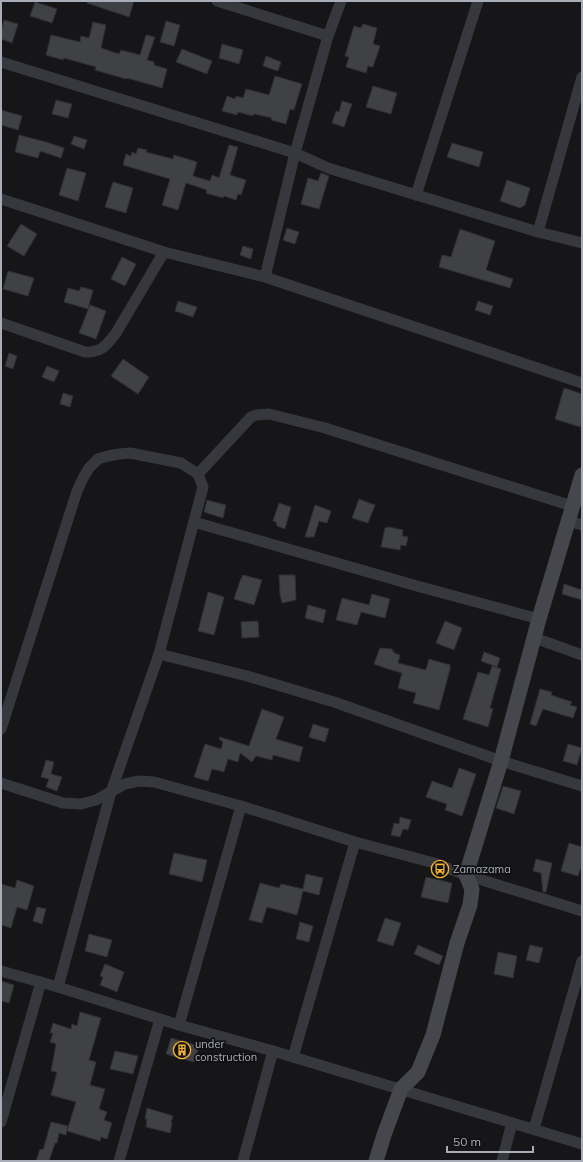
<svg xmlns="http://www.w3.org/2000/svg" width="583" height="1162" viewBox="0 0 583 1162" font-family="Mulish,sans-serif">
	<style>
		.building { fill: #404145; stroke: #303034 }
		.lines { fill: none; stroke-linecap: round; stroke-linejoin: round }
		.street { stroke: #37383d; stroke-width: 11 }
		.secondary { stroke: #45474d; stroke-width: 15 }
		.labels { text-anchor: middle; stroke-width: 3.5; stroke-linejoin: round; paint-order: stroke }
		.poi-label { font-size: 11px; fill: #a8adb8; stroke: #111113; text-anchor: start }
	</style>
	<rect width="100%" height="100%" fill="#161618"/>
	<g class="building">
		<path d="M88,1H134L129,17L87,3Z"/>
		<path d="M35,2L57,9L52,23L30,16Z"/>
		<path d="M4,20L18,24L12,43L1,39V32Z"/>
		<path d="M166,21L180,25L174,46L160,42Z"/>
		<path d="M93,22L106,25L101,48L119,54L121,50L140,55L146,35L155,37L147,60L154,62V65L167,69L162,88L127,78L126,79L95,70L96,67L64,58L63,60L46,55L51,35L80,42L81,36L89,38Z"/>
		<path d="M363,24L377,28L373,44L380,46L373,67L368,66L366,73L346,67L349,57L345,56L354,26L361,28Z"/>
		<path d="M222,44L243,50L239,64L219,58Z"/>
		<path d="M182,49L212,61L207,74L176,62Z"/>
		<path d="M266,56L281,62L278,71L263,66Z"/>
		<path d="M275,76L302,84L294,110L290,109L286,124L271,120L272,118L254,114L253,116L238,112L237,115L222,111L227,96L235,99L236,96L243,98L246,89L269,95Z"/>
		<path d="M373,86L397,93L391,114L366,107Z"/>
		<path d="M56,100L72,104L68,118L52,114Z"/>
		<path d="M342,101L352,104L344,127L332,123L336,111L339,112Z"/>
		<path d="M1,110L22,116L18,130L1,125Z"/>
		<path d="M19,135L46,142L64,148L61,158L40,151L38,158L15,152Z"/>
		<path d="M74,136L87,140L84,149L71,144Z"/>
		<path d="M452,143L483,152L479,167L447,157Z"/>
		<path d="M229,145L238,147L230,175L246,180L241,195L238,194L236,200L224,196L223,198L206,193L207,190L186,183L178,210L162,205L170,179L123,165L126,154L131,156L132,152L136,154L138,148L147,150L146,152L173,159L174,155L197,162L193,176L210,181L212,175L219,178Z"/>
		<path d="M67,168L86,173L78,201L59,195Z"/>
		<path d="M321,173L329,176L319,209L301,204L308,178L318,181Z"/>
		<path d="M507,180L530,188L525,205L520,208L500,201Z"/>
		<path d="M113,182L133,188L126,213L105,207Z"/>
		<path d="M21,224L37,234L24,256L7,246Z"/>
		<path d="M287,228L299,232L295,244L283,240Z"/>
		<path d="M460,229L495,241L486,270L513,279L510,288L439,267L442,255L451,257Z"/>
		<path d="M243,246L253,249L251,259L240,255Z"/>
		<path d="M122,257L136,264L125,286L111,279Z"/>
		<path d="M8,271L34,278L28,296L3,289Z"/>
		<path d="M81,287L93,290L88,309L64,302L68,288L79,291Z"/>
		<path d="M178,301L197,307L193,317L175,311Z"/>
		<path d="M478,301L493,306L490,315L475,310Z"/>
		<path d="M90,305L106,311L96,339L79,333Z"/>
		<path d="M9,353L17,356L13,369L5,366Z"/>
		<path d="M123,359L149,377L138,394L111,376Z"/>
		<path d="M47,366L59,371L54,382L42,377Z"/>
		<path d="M564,388L582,394V422L580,427L555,419Z"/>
		<path d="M63,393L73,396L70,407L60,404Z"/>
		<path d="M359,499L375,505L368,523L352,518Z"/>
		<path d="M207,500L226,505L223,518L204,512Z"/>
		<path d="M279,503L291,507L285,529L277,526L276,522L273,521Z"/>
		<path d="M315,505L331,511L327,523L319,521L314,537H305Z"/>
		<path d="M389,527L403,530L402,536L408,537L406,546L401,545L400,550L381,547L385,528Z"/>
		<path d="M243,575L262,580L254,605L234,599L240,581Z"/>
		<path d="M279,575H295L296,600L282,603L280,594Z"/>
		<path d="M564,584L582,590V600L562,594Z"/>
		<path d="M208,592L224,597L214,635L198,631Z"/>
		<path d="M372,594L390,599L385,618L361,612L357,625L336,620L342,598L369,605Z"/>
		<path d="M308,605L326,610L323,623L305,618Z"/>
		<path d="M258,621L259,637L242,638L241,622Z"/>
		<path d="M445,621L462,628L454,650L436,643Z"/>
		<path d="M380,648L392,649L394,653L400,655L398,663L426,670L429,659L450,665V669L439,710L413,703L416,693L398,688L402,673L388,669L374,664Z"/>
		<path d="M484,652L500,658L497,667L481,661Z"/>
		<path d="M492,666L501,669L490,708L493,709L488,727L463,719L478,672L489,675Z"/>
		<path d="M540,689L552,692L551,695L572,702L570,705L577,707L573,718L543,709L536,726L530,724Z"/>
		<path d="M262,709L284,717L276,739L303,747L299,762L273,755L272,760L256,756L252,762L240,753L238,762L228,759L224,772L212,769L208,781L194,777L205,744L221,749L223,742L219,739L220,737L249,746Z"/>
		<path d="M313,724L329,729L325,742L309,737Z"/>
		<path d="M568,744L582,748L577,765L563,761Z"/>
		<path d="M46,760L54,762L51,774L62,777L57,791L46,787L49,779L41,777Z"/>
		<path d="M459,768L476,774L462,816L445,810L447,804L426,797L432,781L452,788Z"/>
		<path d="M503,786L521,791L514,814L496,808Z"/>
		<path d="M400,817L411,820L408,830L403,829L400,837L391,835L394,823L399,824Z"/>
		<path d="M569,843L582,847V864L578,876L561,871Z"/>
		<path d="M174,853L207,860L202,882L169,874Z"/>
		<path d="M536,859L552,863L546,892H543L541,873L533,871Z"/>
		<path d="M306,874L323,878L319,895L303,891L297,915L267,907L262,923L249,920L260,883L279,888L281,884L303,889Z"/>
		<path d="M426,877L452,883L448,903L421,897Z"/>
		<path d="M17,880L34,886L27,910L17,907L11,928L1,925V884L15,888Z"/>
		<path d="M37,907L46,909L42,924L33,921Z"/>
		<path d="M385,918L401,923L393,946L377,941Z"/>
		<path d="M300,922L313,926L309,942L296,939Z"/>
		<path d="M89,934L112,940L107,957L85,951Z"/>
		<path d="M418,945L443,956L439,965L414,954Z"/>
		<path d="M530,945L543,948L539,963L526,960Z"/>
		<path d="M498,952L517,956L513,978L494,974Z"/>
		<path d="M105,964L124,972L117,992L100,985L103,977L100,976Z"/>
		<path d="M1,981L14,985L9,1003L1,1001Z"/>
		<path d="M80,1012L101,1018L89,1060L96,1062L90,1085L105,1089L99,1109L107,1112L104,1120L112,1123L107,1139L101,1137L100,1141L67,1131L76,1102L51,1095L57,1072L51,1071L56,1044L50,1042L53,1033H50L53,1023L71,1029L72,1024L77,1026Z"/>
		<path d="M171,1038L199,1046L194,1062L166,1054Z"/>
		<path d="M115,1051L138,1056L133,1074L110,1069Z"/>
		<path d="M147,1108L173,1116L171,1122L172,1124L170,1133L146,1127L147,1119H145Z"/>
		<path d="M51,1122L68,1126L66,1135L59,1133L57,1143H55L49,1161H36L40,1149L43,1150Z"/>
	</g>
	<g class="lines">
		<g class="street">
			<path d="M217,1L328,36"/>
			<path d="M1,62L295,153L328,168L538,232L582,243"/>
			<path d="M416,195L478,1"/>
			<path d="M1,199L164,252L265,277L582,383"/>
			<path d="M538,232L582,77"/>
			<path d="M265,277L295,153L328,36L341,1"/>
			<path d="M1,323L85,352C102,352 106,346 116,333L164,252"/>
			<path d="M198,474L251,417L256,415L269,414L325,428L572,506"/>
			<path d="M568,521L582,525"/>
			<path d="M194,522L417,586L539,619"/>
			<path d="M535,638L582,655"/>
			<path d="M159,654L247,676L334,702L501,761L582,786"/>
			<path d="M1,729L77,491L83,478L89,468L98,459L108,456L119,454L130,453L181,463L198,474L203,487L159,654L111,792L58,987"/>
			<path d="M1,783L63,803L81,804L96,800L125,784L139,781L154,782L241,806L355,842L434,863L466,875L582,911"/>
			<path d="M1,971L58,987L179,1025L273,1051L582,1144"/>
			<path d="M179,1025L241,806"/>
			<path d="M293,1057L355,842"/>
			<path d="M1,1122L41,982"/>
			<path d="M534,1129L582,961"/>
			<path d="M119,1161L160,1019"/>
			<path d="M243,1161L273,1051"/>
			<path d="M502,1161L512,1123"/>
		</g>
		<path class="secondary" d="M376,1161L384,1135L401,1089L418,1072L433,1035L457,943L470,905L472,889L466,875L501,761L539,619L582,475"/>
	</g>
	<defs>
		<symbol id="bus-ring" viewBox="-11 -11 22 22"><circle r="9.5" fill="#111113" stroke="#f2b134" stroke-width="1.5"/><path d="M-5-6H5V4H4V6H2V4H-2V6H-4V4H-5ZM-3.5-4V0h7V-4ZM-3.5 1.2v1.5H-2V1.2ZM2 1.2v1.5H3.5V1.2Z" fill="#f2b134"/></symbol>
		<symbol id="building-ring" viewBox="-11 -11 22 22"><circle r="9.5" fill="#111113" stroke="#f2b134" stroke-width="1.5"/><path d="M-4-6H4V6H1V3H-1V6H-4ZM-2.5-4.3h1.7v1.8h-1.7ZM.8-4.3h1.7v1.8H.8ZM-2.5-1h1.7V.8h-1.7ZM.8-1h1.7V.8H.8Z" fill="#f2b134"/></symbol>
	</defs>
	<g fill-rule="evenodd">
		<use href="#bus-ring" x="430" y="859" width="20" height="20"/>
		<use href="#building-ring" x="172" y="1040" width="20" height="20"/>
	</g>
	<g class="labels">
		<g class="poi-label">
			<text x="453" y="873">Zamazama</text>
			<text x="195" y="1048">under<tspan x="195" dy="13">construction</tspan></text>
		</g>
	</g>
	<rect width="583" height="1162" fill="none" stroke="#a8adb8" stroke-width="4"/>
	<path d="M447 1146v6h86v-6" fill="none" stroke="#a8adb8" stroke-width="2"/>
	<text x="453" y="1146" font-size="12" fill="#a8adb8" stroke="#111113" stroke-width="3" paint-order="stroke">50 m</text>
</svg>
